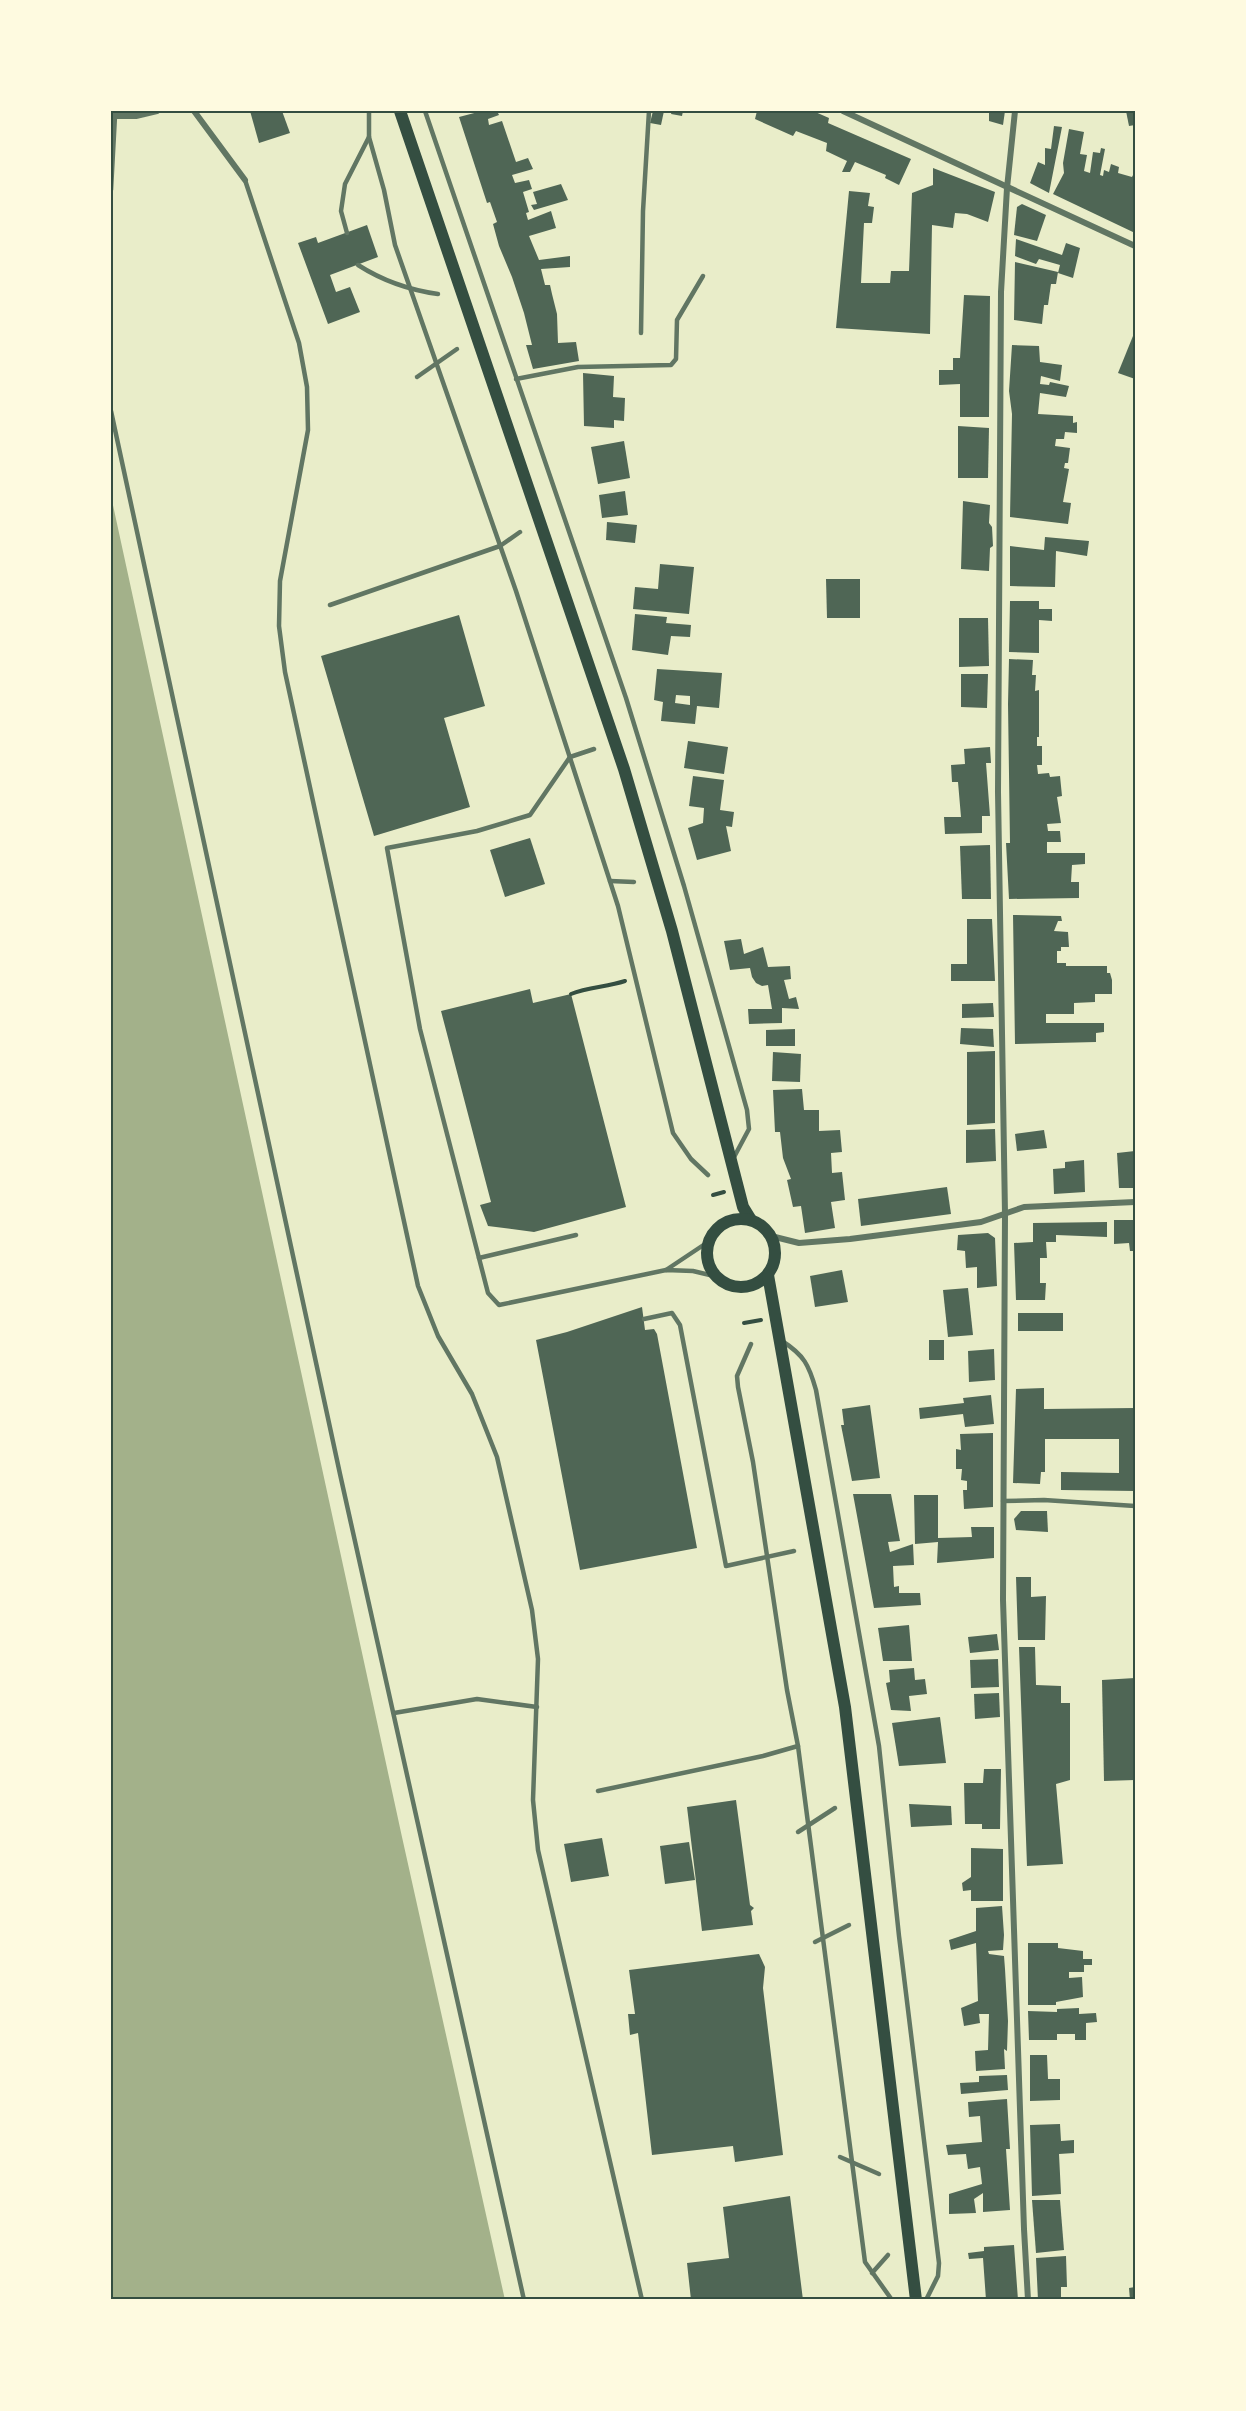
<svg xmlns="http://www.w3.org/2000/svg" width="1246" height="2411" viewBox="0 0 1246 2411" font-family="Ubuntu,sans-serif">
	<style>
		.water { fill: #a3b18a }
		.building { fill: #4f6655; fill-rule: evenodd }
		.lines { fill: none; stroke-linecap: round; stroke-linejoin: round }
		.path { stroke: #344e41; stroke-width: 4 }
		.service { stroke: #617663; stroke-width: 4.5 }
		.minor { stroke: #617663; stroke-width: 6 }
		.secondary { stroke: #344e41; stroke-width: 12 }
		.neatline { fill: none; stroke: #344e41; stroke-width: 2 }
	</style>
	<rect width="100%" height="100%" fill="#e9edc9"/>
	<path class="water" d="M111,496L402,1837L505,2300H111Z"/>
	<g class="building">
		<path d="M250,111H282L290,133L259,143Z"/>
		<path d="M482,111H497L499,115L488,119L489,125L502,121L516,162L528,158L533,169L512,175L515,183L529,180L532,189L523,192L529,212L526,213L528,220L551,211L556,228L529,236L539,260L570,256V267L541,269L545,285H550L552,294L557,314L558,343L576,342L579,361L533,369L526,345H532L524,313L512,277L499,246L493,224L497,222L490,202L487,203L459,117Z"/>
		<path d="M653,111H664L661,125L650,123Z"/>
		<path d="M672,111H683L682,116L671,114Z"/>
		<path d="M757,111H813L829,118L828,123L911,159L899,185L885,178L886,175L855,162L850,172H842L847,161L826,151L827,143L796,131L793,136L755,119Z"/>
		<path d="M989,111H1005L1003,125L989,121Z"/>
		<path d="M1126,111H1135V125L1129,126Z"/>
		<path d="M1054,126L1062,127L1049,193L1030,183L1038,162L1045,165V148L1051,149Z"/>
		<path d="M1069,129L1084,132L1080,154L1087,155L1084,171L1090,173L1093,152L1100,153L1101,148L1105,149L1100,175L1103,176L1104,170L1109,172L1111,164L1119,167L1118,173L1132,177L1135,171V233L1053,194L1064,173L1063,163Z"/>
		<path d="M933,168L995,192L988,222L967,214L955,213L953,228L932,225L930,334L836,328L849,191L870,193L868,206L874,207L872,223H864L861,283H890L891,271H909L912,193L933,185Z"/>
		<path d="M561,184L568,200L534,210L531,205L537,204L533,192Z"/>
		<path d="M1022,204L1046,215L1037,241L1014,235L1017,207Z"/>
		<path d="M367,225L378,257L330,275L336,292L350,287L360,312L328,324L298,243L316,237L318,243Z"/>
		<path d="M1016,239L1062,255L1066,243L1080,248L1073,278L1058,273L1060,265L1039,259L1036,264L1015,256Z"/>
		<path d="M1015,262L1058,272L1056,284H1051L1048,305H1044L1042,324L1014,320Z"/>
		<path d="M964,295L990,296L989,417H960V384L939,385V370H953V358H960Z"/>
		<path d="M1135,331V379L1118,373Z"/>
		<path d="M1012,345L1039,346L1040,362L1062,365L1060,381L1041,376L1040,384L1049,385L1050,382L1069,386L1066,397L1040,393L1038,414L1073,416V423L1077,422V433L1065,432L1064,439H1056L1055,446L1070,448L1068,463H1065L1064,468L1069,469L1063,502L1071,503L1068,524L1010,517L1012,414L1009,391Z"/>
		<path d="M583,373L614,376L613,397L625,398L624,421L614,420V428L584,426Z"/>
		<path d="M958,426L989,428L988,478H958Z"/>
		<path d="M624,441L630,478L598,484L591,447Z"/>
		<path d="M625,491L628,515L602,518L599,495Z"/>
		<path d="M963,501L990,505L989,523L992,527L993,546L990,548L989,571L961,569Z"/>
		<path d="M607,522L637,525L635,543L606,540Z"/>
		<path d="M1045,537L1089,541L1087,556L1056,551L1055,587L1010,586V546L1044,550Z"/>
		<path d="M660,564L694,567L689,614L633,609L635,587L658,589Z"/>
		<path d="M826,579H860V618H827Z"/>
		<path d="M1010,601H1039V609H1052V621L1039,620V653L1009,652Z"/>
		<path d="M635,614L667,617L666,623L691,625L690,637L671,636L668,655L632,650Z"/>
		<path d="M459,615L485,706L444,718L470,807L374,836L321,656Z"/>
		<path d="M959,618H988L989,666L959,667Z"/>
		<path d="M1009,659L1033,660L1032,675H1036L1035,691L1039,690V737H1037V746H1042V765H1037L1038,774L1049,773L1050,777L1060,776L1062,796L1057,797L1061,823L1047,824L1048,831H1060L1061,842H1047V853H1085V864L1072,865L1071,882H1079V898L1009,899L1006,843H1010L1008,704Z"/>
		<path d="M657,669L722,673L719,708L697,706L695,724L661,721L663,702L654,700ZM676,695L690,696V705L675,703Z"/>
		<path d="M961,674H988L987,708L961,707Z"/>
		<path d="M688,741L728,747L724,774L684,768Z"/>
		<path d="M990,747L991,763H986L990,816H982V833L945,834L944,817H961L958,782H952L951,765L965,764L964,749Z"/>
		<path d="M693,776L724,780L720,810L734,812L732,827L726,826L731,851L697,860L688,828L703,823L704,808L689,806Z"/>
		<path d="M530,838L545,884L505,897L490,850Z"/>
		<path d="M990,845L991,899H962L960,846Z"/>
		<path d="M1013,915L1061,916L1062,921H1058L1054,931L1068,932L1069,947H1061V951H1057V963H1066V966H1107V973H1110L1112,980V994H1095V1002L1074,1003V1014H1046V1023H1104V1032L1096,1033V1042L1015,1044Z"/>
		<path d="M967,919H992L995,981H951V964H967Z"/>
		<path d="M741,939L744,954L763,947L768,967L790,966L791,979L784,980L789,999L796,997L799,1009L782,1008V1023L749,1024L748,1009H772L768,985L762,986L756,983L752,977L750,968L730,970L724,941Z"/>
		<path d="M530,989L533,1003L571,994L626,1207L534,1232L488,1226L480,1205L491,1202L441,1011Z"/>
		<path d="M993,1003L994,1017L962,1018V1004Z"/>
		<path d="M961,1028L993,1029L994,1047L960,1044Z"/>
		<path d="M795,1029V1046H766V1030Z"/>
		<path d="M995,1051V1123L967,1125V1052Z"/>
		<path d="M773,1052L801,1054L800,1082L772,1081Z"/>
		<path d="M802,1089L804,1110H819V1131L840,1130L842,1152L831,1153L832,1173L842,1172L845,1200L831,1202L835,1228L805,1233L801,1206L793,1207L787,1180L791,1179L783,1158L780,1132H775L773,1090Z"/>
		<path d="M995,1129L996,1161L966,1163V1130Z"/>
		<path d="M1044,1130L1047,1148L1017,1151L1015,1134Z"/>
		<path d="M1135,1151V1188H1119L1117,1153Z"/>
		<path d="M1084,1160L1085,1192L1054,1194L1053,1169L1065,1168V1162Z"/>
		<path d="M947,1187L951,1214L861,1226L858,1199Z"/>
		<path d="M1114,1220H1135V1251H1130L1129,1243L1114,1244Z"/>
		<path d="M1107,1222V1237L1056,1235V1242H1046L1047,1258H1040V1283H1046L1045,1300H1016L1014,1243L1033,1242V1223Z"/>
		<path d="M988,1233L995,1238L997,1286L977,1288V1267L966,1268L965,1251L957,1250L958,1235Z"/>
		<path d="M842,1270L848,1302L815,1307L810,1276Z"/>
		<path d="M968,1288L973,1335L948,1337L943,1290Z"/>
		<path d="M642,1307L645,1330L654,1329L657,1334L697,1548L580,1570L536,1340L567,1332Z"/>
		<rect x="1018" y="1313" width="45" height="18"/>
		<rect x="929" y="1340" width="15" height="20"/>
		<path d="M994,1349L995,1380L969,1382L968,1351Z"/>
		<path d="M1044,1388V1409L1135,1408V1491L1061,1490V1472L1119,1473V1439H1045V1472H1041L1040,1484L1013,1483L1016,1389Z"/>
		<path d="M991,1395L994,1424L965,1427L963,1414L920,1419L919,1408L964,1403L963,1398Z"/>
		<path d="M870,1405L880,1478L852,1481L841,1425H844L842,1409Z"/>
		<path d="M993,1433V1507L964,1509L963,1490H967V1481L961,1480L962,1469H956V1449L961,1450L960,1434Z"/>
		<path d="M853,1494H891L900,1541L888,1542L890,1552L913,1544L914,1565L893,1566L894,1587L899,1586V1593H920L921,1605L874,1608Z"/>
		<path d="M914,1495H938V1538L972,1537L971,1527H994V1558L937,1563L938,1542L915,1544Z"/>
		<path d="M1021,1511H1047L1048,1532L1016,1530L1014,1519Z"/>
		<path d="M1016,1577H1031V1597L1046,1596L1045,1640H1018Z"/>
		<path d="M909,1625L912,1661H883L878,1628Z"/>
		<path d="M997,1634L999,1650L970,1653L968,1637Z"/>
		<path d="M1019,1647H1035L1036,1685L1061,1686V1703H1070V1780L1056,1784L1063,1864L1027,1866Z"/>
		<path d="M998,1659L999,1687L971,1688L970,1660Z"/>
		<path d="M914,1668L915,1680L925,1679L927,1694L909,1696L911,1711L891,1710L886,1683L890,1682L889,1670Z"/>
		<path d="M1135,1678V1780L1104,1781L1102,1680Z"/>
		<path d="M999,1693L1000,1717L975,1719L974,1694Z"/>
		<path d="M940,1717L946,1763L899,1766L892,1723Z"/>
		<path d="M984,1769H1001L1000,1829H982V1824H965L964,1783H983Z"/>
		<path d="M736,1800L750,1905L754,1908L751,1911L753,1925L702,1931L687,1807Z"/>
		<path d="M909,1804L951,1806L952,1825L911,1827Z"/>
		<path d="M602,1838L609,1876L571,1882L564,1844Z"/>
		<path d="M689,1842L695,1880L665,1884L660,1846Z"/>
		<path d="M971,1848L1003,1849V1901H971V1890L963,1891L962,1883L971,1877Z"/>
		<path d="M1002,1906L1004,1935L1003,1950L988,1951L989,1954L1004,1956L1005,1969L1008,2021L1007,2051L1004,2049L1005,2069L976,2071L975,2051L988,2050L989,2014H979L980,2023L964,2026L961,2008L978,2001L976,1943L951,1950L949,1940L976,1931V1908Z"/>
		<path d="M1028,1943H1058V1948L1083,1951V1959H1092V1965H1084V1972H1069V1978L1082,1977L1083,1997L1056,2002V2005H1028Z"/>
		<path d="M759,1954L765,1967L763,1988L783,2155L735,2162L733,2146L652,2155L638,2033L630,2035L628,2014H635L629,1970Z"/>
		<path d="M1079,2008V2014L1096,2013L1097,2022L1086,2023V2040H1075V2034H1057V2040H1029L1028,2011L1057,2012V2009Z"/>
		<path d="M1030,2055H1047L1048,2079H1060V2100L1030,2101Z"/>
		<path d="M1007,2075L1008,2090L961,2094L960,2083L979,2082V2076Z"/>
		<path d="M1007,2099L1010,2149H1006L1010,2210L983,2212V2193L974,2199L976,2213L949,2214V2194L982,2184L980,2167L968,2169L966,2154L948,2155L946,2145L982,2142L980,2116L969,2117L968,2102Z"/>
		<path d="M1060,2124L1061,2141L1074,2140V2153L1059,2154L1061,2194L1032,2196L1030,2125Z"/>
		<path d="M790,2196L803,2300H691L687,2263L729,2258L723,2207Z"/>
		<path d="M1032,2200H1060L1064,2250L1036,2253Z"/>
		<path d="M1014,2245L1018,2300H986L983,2258L969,2259L968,2253L984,2251V2247Z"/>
		<path d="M1066,2256L1067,2287H1061V2300H1038L1036,2258Z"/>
		<path d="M1135,2287V2300H1130L1129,2288Z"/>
	</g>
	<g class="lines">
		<g class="path">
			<path d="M571,994C588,987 607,987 625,981"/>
			<path d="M713,1195L724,1192"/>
			<path d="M744,1323L761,1320"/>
		</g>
		<g class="service">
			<path d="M369,111V137L384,190L395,245L516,591L618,906L673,1133L691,1159L708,1175"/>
			<path d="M425,111L626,698L684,886L747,1110L749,1129L733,1159"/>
			<path d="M245,180L299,343L307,387L308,430L280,581L279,626L285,672L418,1286L438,1336L472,1394L497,1457L532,1610L538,1659L533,1800L538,1850L642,2300"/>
			<path d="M111,190L115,116"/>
			<path d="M347,233L341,211L345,184L369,137"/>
			<path d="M358,265C383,281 409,290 438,294"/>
			<path d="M641,333L643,211L649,111"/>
			<path d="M417,377L457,349"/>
			<path d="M516,379L578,367L671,365L676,359L677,320L703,276"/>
			<path d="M111,411L340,1474L524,2300"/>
			<path d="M330,605L500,546L520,532"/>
			<path d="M594,749L570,757L530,815L477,831L387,848L420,1029L488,1293L499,1305L666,1270L693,1271L714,1276"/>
			<path d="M610,881L634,882"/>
			<path d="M479,1258L576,1235"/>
			<path d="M666,1270L708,1242"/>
			<path d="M644,1319L672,1313L680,1325L726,1566L794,1551"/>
			<path d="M782,1341C804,1355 809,1365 816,1390L879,1746L899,1936L939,2263L938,2276L926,2300"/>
			<path d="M751,1344L737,1376L738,1387L753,1462L787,1690L798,1746L865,2262L892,2300"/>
			<path d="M1003,1501L1044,1500L1135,1506"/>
			<path d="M394,1713L477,1699L537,1707"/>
			<path d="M598,1791L763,1756L798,1746"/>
			<path d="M798,1832L835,1808"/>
			<path d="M815,1942L849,1925"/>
			<path d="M840,2157L879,2174"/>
			<path d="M872,2273L888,2255"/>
		</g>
		<g class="minor">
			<path d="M115,111V116H136L157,111"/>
			<path d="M194,111L245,180"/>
			<path d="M843,111L1135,246"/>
			<path d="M1015,111L1007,188L1001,292L998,792L1005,1214L1003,1600L1024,2229L1028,2300"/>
			<path d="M771,1236L799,1243L850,1239L981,1222L1024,1207L1135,1202"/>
		</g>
		<g class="secondary">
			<path d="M400,111L624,769L672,931L743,1207L751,1220"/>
			<circle cx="741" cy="1253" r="34"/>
			<path d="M768,1275L845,1707L916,2300"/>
		</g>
	</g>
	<rect width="1246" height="2411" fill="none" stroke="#fefae0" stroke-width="225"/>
	<rect x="112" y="112" width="1022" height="2186" class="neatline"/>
</svg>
